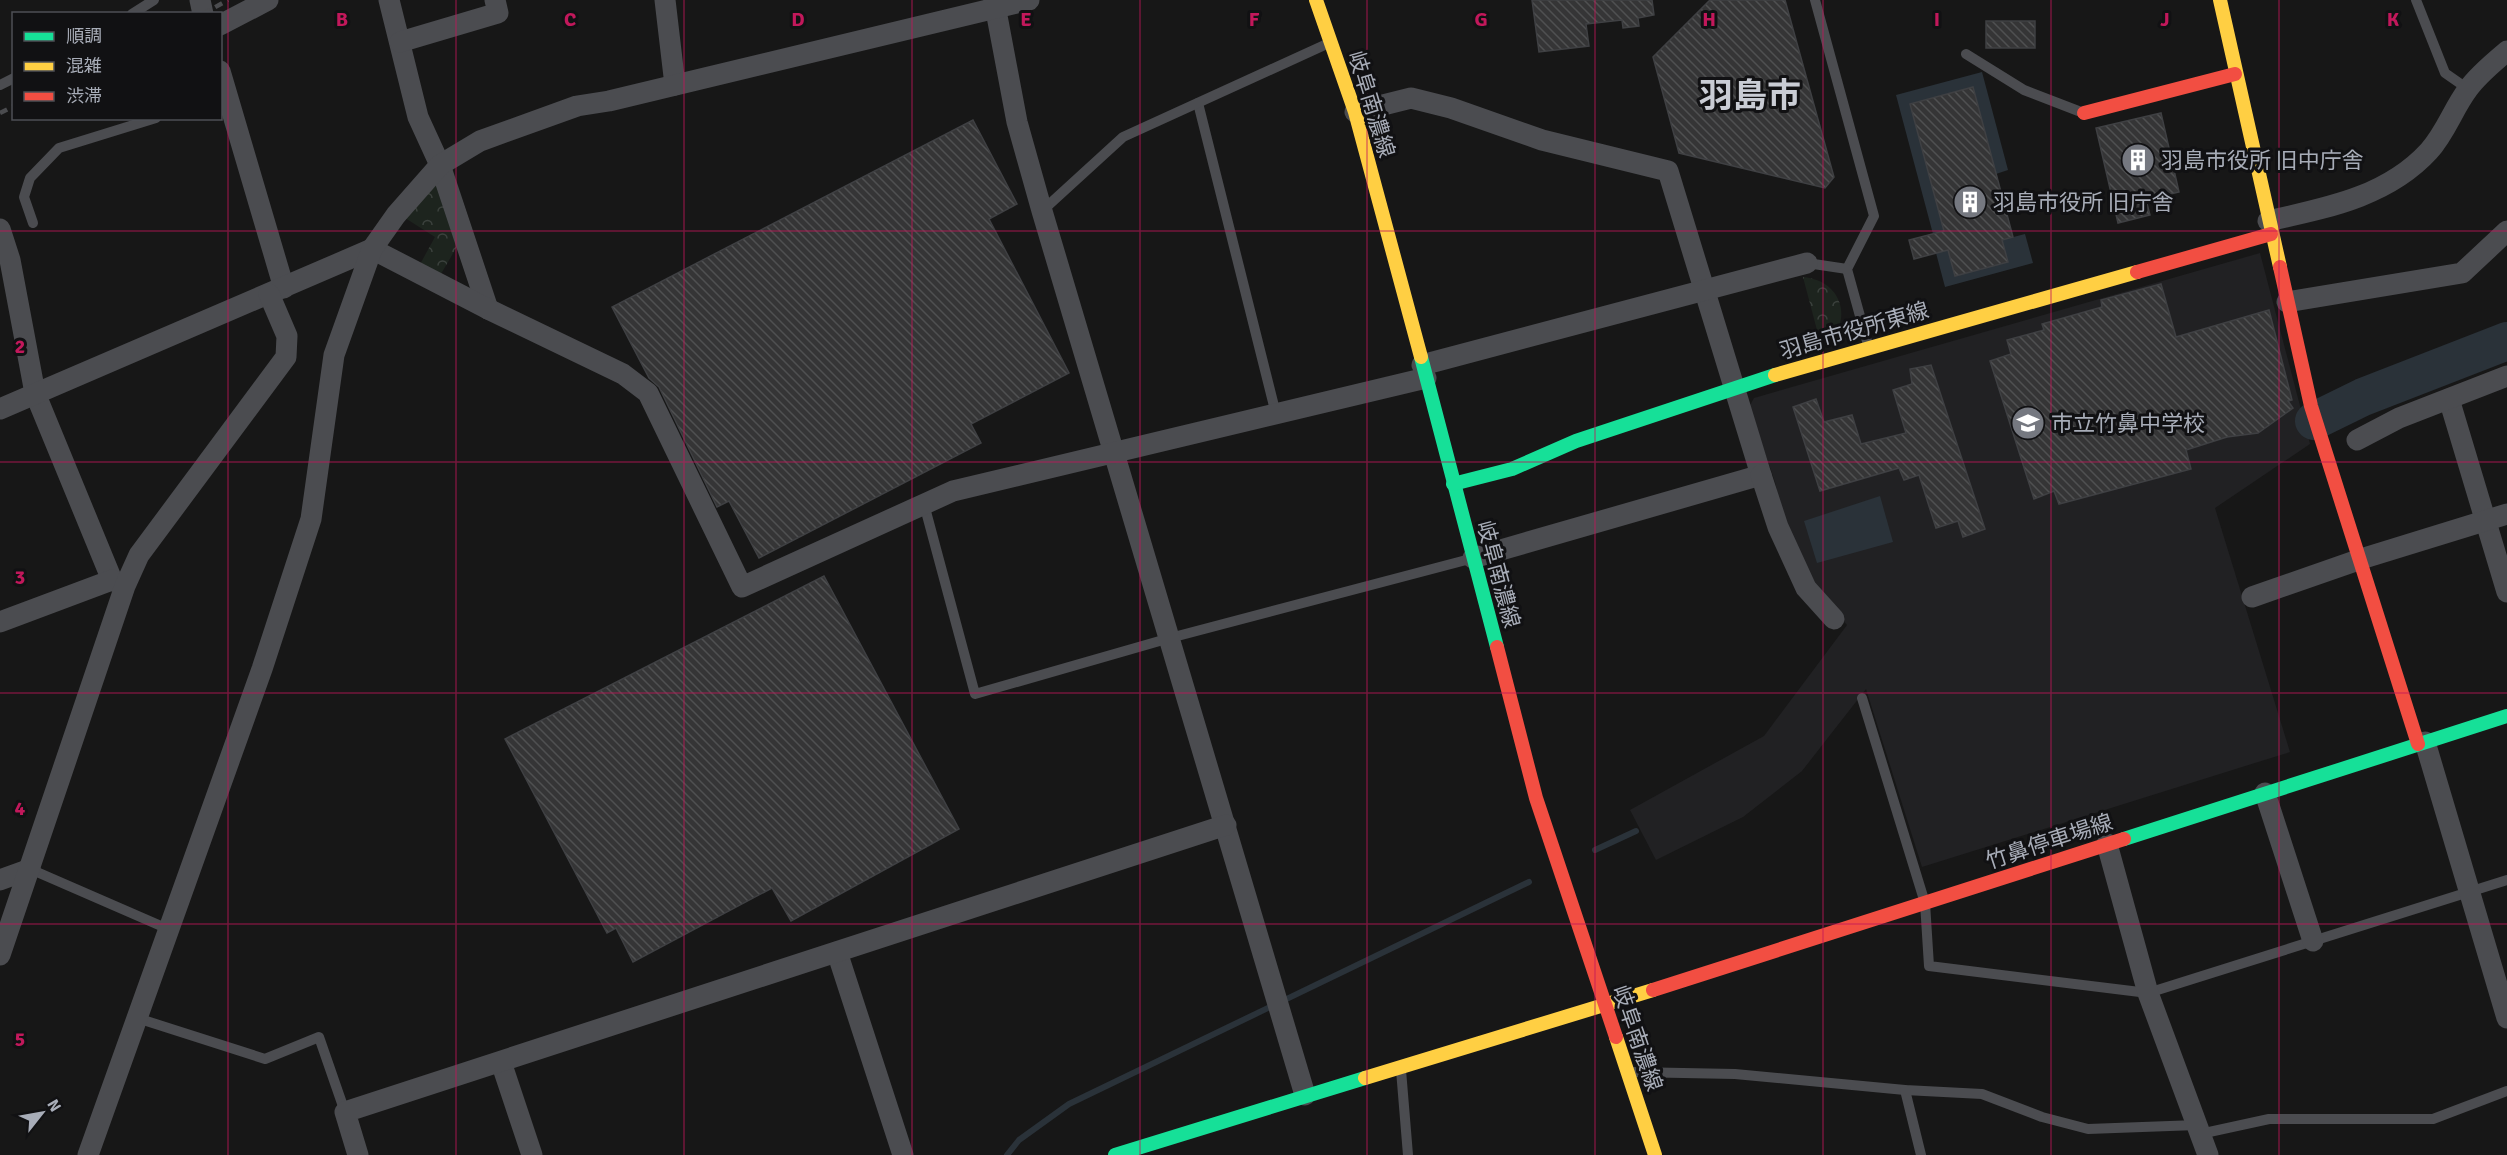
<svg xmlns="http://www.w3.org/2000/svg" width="2507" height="1155" viewBox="0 0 2507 1155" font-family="Signika,'Noto Sans JP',sans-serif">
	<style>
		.built { fill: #212123 }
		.forest { fill: url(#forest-crowns) }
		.water { fill: #2a3239 }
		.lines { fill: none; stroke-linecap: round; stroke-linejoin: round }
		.stream { stroke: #2a3239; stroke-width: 6 }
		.river { stroke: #2a3239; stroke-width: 38 }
		.building { fill: url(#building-back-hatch); stroke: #3f4043; stroke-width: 1.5 }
		.lane { stroke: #4b4c50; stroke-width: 10 }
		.street { stroke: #4b4c50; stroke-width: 21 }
		.fast { stroke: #16e098; stroke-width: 14 }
		.slow { stroke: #ffcf43; stroke-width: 14 }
		.jam { stroke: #f24e42; stroke-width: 14 }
		.rail { stroke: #4b4c4f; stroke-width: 4.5; stroke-dasharray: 8 6; stroke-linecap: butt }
		.grid { fill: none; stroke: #c2185b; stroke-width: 1.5; stroke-opacity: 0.55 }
		.labels { text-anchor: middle; stroke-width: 6; stroke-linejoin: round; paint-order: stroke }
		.street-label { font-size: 22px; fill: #a8adb8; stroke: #111113 }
		.poi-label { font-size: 22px; fill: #a8adb8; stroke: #111113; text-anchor: start }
		.town-label { font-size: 34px; font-weight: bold; fill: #c9ccd4; stroke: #111113 }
		.grid-label { font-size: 20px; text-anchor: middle; font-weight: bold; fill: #c2185b; stroke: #111113; stroke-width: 6; stroke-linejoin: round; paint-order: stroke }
	</style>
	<defs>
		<pattern id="forest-crowns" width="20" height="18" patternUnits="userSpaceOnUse" patternTransform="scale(1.5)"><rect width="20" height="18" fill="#1d241e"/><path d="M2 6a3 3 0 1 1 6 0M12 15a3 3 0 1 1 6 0" fill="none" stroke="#3b413d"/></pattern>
		<pattern id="building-back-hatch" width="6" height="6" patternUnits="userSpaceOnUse" patternTransform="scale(1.5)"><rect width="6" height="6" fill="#353536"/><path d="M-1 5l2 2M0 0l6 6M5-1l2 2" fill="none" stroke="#4f5051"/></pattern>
	</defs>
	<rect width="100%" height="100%" fill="#171717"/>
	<path class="built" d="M2260,253L2310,444L2215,508L2290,752L1922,867L1866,689L1802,771L1743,817L1656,860L1630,810L1764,736L1847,625L1810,584L1784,522L1775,482L1749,407L1754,398Z"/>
	<g class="forest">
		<path d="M440,172L462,238L438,279L418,268L435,237L402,216Z"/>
		<path d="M1803,277C1845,281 1854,325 1822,349Z"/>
	</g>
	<g class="water">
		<path d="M1982,72L2008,170L1996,174L1973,87L1910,104L1944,231L1933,234L1896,95Z"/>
		<path d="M2025,234L2033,263L1945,287L1936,253L1948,250L1955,276L2007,261L2002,240Z"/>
		<path d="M1880,496L1893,542L1817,563L1804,521Z"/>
	</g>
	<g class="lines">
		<g class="stream">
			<path d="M1595,850L1636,831"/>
			<path d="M1007,1155L1019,1140L1069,1104L1529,882"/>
		</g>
		<path class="river" d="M2314,421L2363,397L2507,341"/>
	</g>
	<g class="building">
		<path d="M1532,0H1652L1654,15L1638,18L1639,26L1623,28L1622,20L1586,24L1589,46L1539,52Z"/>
		<path d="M1710,0H1785L1834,177L1825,188L1679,153L1653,57Z"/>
		<rect x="1986" y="21" width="49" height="27"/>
		<path d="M1973,87L2013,237L2002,240L2008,262L1955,276L1948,250L1914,259L1909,240L1944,231L1910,104Z"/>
		<path d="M2161,113L2179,192L2146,200L2150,215L2118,223L2096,128Z"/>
		<path d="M973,120L1017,204L989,219L1069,373L971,424L981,443L759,558L729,501L717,507L659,387L649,378L612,307Z"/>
		<path d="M2161,284L2176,337L2269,310L2292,400L2288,401L2293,408L2258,433L2227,437L2186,450L2191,469L2059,504L2054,491L2034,499L1990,361L2011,354L2007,340L2044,330L2042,324L2102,307L2101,300Z"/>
		<path d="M1931,365L1985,529L1963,537L1958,521L1936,528L1919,475L1904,480L1899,468L1820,491L1793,407L1816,399L1824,422L1852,415L1861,444L1906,433L1893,390L1912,384L1910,369Z"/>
		<path d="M824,576L959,829L791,921L772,888L633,962L616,928L607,933L505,739Z"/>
	</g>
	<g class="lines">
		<g class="lane">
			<path d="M1815,0L1874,216L1847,269L1868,345"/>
			<path d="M2416,0L2445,73L2468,89"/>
			<path d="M132,14L154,0"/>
			<path d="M1966,54L2024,90L2081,112"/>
			<path d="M0,85L14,78"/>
			<path d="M1198,103L1276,414"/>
			<path d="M1042,211L1123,137L1329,43"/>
			<path d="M33,223L24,197L30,178L59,148L156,118"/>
			<path d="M1807,263L1847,269"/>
			<path d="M924,504L975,694L1170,638L1470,559"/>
			<path d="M1862,698L1925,903L1929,966L2148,993L2507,880"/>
			<path d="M30,869L168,929"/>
			<path d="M137,1018L265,1059L319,1037L345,1112"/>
			<path d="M1401,1070L1408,1155"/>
			<path d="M1631,1072L1735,1074L1905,1090L1982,1094L2042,1117L2088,1129L2197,1125"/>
			<path d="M1905,1090L1921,1155"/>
			<path d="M2200,1134L2269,1119H2433L2507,1091"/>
		</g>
		<g class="street">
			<path d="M200,0L203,14"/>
			<path d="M389,0L418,117L440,165L488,309"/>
			<path d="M665,0L675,85"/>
			<path d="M994,0L1017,122L1042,211L1305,1095"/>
			<path d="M220,25L268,0"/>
			<path d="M400,42L498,13L495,0"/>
			<path d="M220,71L284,288"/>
			<path d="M1355,112L1411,98L1451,108L1542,140L1668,171L1761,475L1473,558"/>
			<path d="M2268,221C2326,208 2387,197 2429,151C2446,132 2453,109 2468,89C2478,75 2494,62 2507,51"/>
			<path d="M0,229L10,260L35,393L112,580"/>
			<path d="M372,249L488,309L623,374L648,393L742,587L953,491L1426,378"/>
			<path d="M2287,302L2462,273L2507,231"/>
			<path d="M1422,365L1807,263"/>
			<path d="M2449,399L2507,592"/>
			<path d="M0,409L372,249"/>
			<path d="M2357,440L2399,418L2507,376"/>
			<path d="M1761,475L1778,527L1806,588L1834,619"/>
			<path d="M2252,597L2361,559L2507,514"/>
			<path d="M0,622L112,580L123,585"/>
			<path d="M2425,742L2507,1018"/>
			<path d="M2265,793L2313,941"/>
			<path d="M2107,844L2148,993L2208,1155"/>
			<path d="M0,880L30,869"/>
			<path d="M837,952L903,1155"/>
			<path d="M0,955L125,586L139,555L286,357L287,336L269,294"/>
			<path d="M501,1062L532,1155"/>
			<path d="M88,1155L262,669L311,519L334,355L372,249L396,215L440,165L480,141L577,106L609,101L1029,0"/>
			<path d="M358,1155L345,1112L1226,825"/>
		</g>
		<g class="fast">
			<path d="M1421,357L1497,647"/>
			<path d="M1453,484L1512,469L1576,441L1775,375"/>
			<path d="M2124,839L2507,716"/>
			<path d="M1115,1155L1365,1078"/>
		</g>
		<g class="slow">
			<path d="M1316,0L1355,112L1421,357"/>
			<path d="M2220,0L2280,267"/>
			<path d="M1775,375L2137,272"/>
			<path d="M1616,1037L1655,1155"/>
			<path d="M1365,1078L1653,990"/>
		</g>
		<g class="jam">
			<path d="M2084,113L2235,74"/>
			<path d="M2280,267L2311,406L2418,744"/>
			<path d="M2137,272L2271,234"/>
			<path d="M1497,647L1536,798L1616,1037"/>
			<path d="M1653,990L2124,839"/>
		</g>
		<g class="rail">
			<path d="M203,14L228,0"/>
			<path d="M0,113L14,106"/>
		</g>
	</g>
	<path class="grid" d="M228,0V1155M456,0V1155M684,0V1155M912,0V1155M1140,0V1155M1367,0V1155M1595,0V1155M1823,0V1155M2051,0V1155M2279,0V1155M0,231H2507M0,462H2507M0,693H2507M0,924H2507"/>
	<defs>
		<symbol id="building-disc" viewBox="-11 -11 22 22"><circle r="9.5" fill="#757880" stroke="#111113"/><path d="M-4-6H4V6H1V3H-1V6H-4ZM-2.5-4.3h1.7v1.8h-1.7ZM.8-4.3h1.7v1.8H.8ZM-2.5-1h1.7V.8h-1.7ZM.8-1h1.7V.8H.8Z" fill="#fff"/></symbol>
		<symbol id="school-disc" viewBox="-11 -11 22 22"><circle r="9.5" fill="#757880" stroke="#111113"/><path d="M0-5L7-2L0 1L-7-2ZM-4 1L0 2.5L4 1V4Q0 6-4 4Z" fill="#fff"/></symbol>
	</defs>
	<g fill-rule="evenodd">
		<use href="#building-disc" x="2119" y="141" width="38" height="38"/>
		<use href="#building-disc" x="1951" y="183" width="38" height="38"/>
		<use href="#school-disc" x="2009" y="404" width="38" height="38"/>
	</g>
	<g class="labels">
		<g class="street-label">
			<text transform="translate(1372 104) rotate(73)" y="8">岐阜南濃線</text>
			<text transform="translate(1854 330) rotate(-16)" y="8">羽島市役所東線</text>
			<text transform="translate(1499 574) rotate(75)" y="8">岐阜南濃線</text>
			<text transform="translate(2049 841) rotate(-18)" y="8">竹鼻停車場線</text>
			<text transform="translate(1638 1038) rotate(71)" y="8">岐阜南濃線</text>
		</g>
		<g class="poi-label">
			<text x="2161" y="168">羽島市役所 旧中庁舎</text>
			<text x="1993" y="210">羽島市役所 旧庁舎</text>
			<text x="2051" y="431">市立竹鼻中学校</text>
		</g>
		<g class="town-label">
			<text x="1750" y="107">羽島市</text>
		</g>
	</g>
	<g class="grid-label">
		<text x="342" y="26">B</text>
		<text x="570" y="26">C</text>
		<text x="798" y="26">D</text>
		<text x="1026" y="26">E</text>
		<text x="1254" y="26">F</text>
		<text x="1481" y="26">G</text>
		<text x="1709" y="26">H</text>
		<text x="1937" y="26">I</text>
		<text x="2165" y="26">J</text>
		<text x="2393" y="26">K</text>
		<text x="20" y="353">2</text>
		<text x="20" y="584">3</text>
		<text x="20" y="815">4</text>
		<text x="20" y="1046">5</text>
	</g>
	<rect x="12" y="12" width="210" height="108" fill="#111113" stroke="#4d4f55" stroke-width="1.5"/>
	<rect x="24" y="32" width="30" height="9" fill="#16e098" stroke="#4d4f55" stroke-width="1.5"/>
	<text x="66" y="42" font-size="18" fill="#a8adb8">順調</text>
	<rect x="24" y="62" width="30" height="9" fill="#ffcf43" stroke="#4d4f55" stroke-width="1.5"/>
	<text x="66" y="72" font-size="18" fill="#a8adb8">混雑</text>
	<rect x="24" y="92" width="30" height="9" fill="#f24e42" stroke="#4d4f55" stroke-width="1.5"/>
	<text x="66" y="102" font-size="18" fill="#a8adb8">渋滞</text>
	<g transform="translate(42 1113) rotate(59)" stroke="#111113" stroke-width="4.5" paint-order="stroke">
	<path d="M0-4.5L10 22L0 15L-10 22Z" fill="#a8adb8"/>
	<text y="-9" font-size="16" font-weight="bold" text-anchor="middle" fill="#a8adb8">N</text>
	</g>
</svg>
